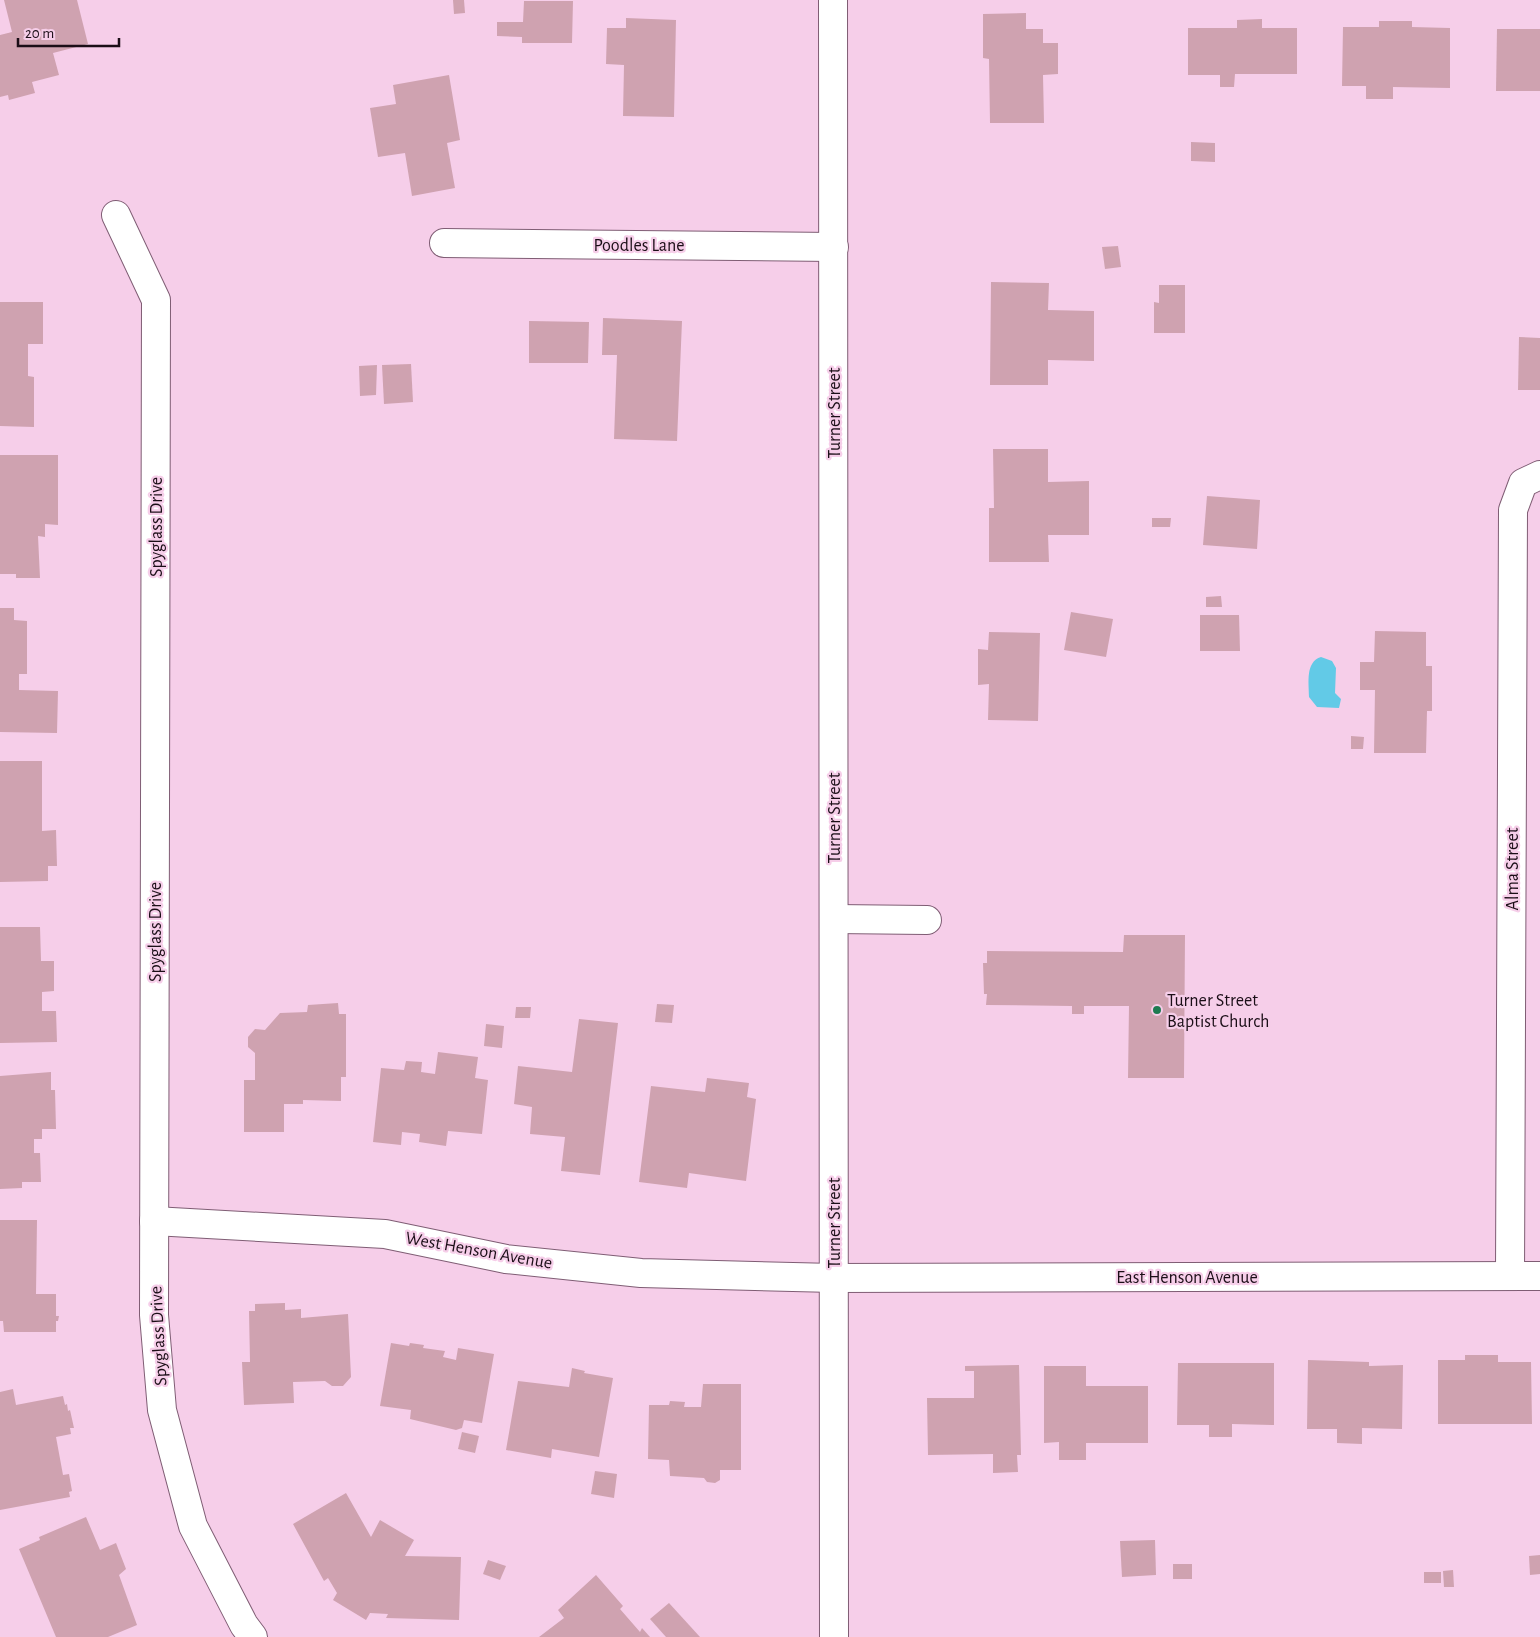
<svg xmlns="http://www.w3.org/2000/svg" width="1540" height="1637" viewBox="0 0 1540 1637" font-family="'Alegreya Sans',sans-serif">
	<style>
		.water { fill: #62cae7 }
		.building { fill: #cfa2b0 }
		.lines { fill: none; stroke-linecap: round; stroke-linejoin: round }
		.minor-casing { stroke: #7f5d74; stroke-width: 30 }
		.minor { stroke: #fff; stroke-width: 28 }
		.poi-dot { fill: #1e7b51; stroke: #f6cee9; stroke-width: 2 }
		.labels { text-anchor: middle; stroke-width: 4.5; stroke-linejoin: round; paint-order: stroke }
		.street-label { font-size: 18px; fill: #1b0e17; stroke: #f6cee9 }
		.poi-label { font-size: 18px; fill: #1b0e17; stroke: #f6cee9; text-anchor: start }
	</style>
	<rect width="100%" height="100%" fill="#f6cee9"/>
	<path class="water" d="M1321,657L1332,661L1336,668L1335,693L1341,699L1339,708L1317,707L1309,697C1309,683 1305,662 1321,657Z"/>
	<g class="building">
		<path d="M4,0H77L88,44L53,53L59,75L32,82L35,93L9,100L8,95L0,97V35L12,32Z"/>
		<path d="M453,0H464L465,13L454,14Z"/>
		<path d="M524,1H573L572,43H522V37L497,36V22H523Z"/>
		<path d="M1026,13V29H1043V43H1058V74L1043,75L1044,123H990L989,59L983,58V14Z"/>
		<path d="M626,18L676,20L674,117L623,116L624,65L606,64L607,28H626Z"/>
		<path d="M1262,19V28H1297V74H1235L1234,87H1220V75H1188V28H1237V20Z"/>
		<path d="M1379,21H1412V27L1450,28V88L1393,87V99H1366V86H1342L1343,27H1379Z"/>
		<path d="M1497,29H1540V91H1496Z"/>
		<path d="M449,75L460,140L447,143L455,188L412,196L405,153L378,157L370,108L396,104L393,85Z"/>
		<path d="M1191,142L1215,143V162L1191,161Z"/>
		<path d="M1118,246L1121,267L1105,269L1102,247Z"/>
		<path d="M991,282L1049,283L1048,310L1094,311V361L1048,360V385H990Z"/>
		<path d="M1159,285H1185V333H1154V302L1159,303Z"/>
		<path d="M0,302H43V344H28V376L34,377V427L0,426Z"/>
		<path d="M603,318L682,321L677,441L614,439L617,355H602Z"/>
		<path d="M529,321L589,322L588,363H529Z"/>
		<path d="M1519,337L1540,338V390H1518Z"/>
		<path d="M411,364L413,402L384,404L382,365Z"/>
		<path d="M377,365L376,395L360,396L359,366Z"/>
		<path d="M993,449H1048V482L1089,481V535H1048L1049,562H989V508H994Z"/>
		<path d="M0,455H58V525L45,524V537L38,536L40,578H16V574H0Z"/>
		<path d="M1207,496L1260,500L1257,549L1203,545Z"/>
		<path d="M1152,518H1171L1170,527H1152Z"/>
		<path d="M1221,596L1222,607H1206V597Z"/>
		<path d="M0,608H14V620L27,621V674H19V690L58,691L57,733L0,732Z"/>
		<path d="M1071,612L1113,619L1106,657L1064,650Z"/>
		<path d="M1200,615H1239L1240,651H1200Z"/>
		<path d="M1375,631L1426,632V666H1432V711H1427L1426,753H1374L1375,690H1360V662H1374Z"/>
		<path d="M989,632L1040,633L1038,721L988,720L989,684L978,685V649L988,650Z"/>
		<path d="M1351,736L1364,737L1363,749H1351Z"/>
		<path d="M0,761H42V831L56,830L57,866H48V881L0,882Z"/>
		<path d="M0,927H40L41,961H54V991L42,992V1011H56L57,1042L0,1043Z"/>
		<path d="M1124,935H1185L1184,1078H1128L1129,1006H1084V1014H1072V1006L986,1005L987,994H984L983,963H987V951L1123,952Z"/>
		<path d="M338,1003L339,1014H346V1077H341V1101L303,1100V1104H284V1132H244V1080H255V1053L248,1047V1037L255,1029L265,1030L280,1013L307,1012L308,1005Z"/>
		<path d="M657,1004L674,1005L672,1023L655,1022Z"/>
		<path d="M516,1007H531L530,1018H515Z"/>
		<path d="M579,1019L618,1023L600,1175L561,1171L565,1137L530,1134L532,1107L514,1104L518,1066L572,1072Z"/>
		<path d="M486,1024L504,1026L502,1048L484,1046Z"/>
		<path d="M438,1052L478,1057L475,1078L488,1080L482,1134L448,1131L446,1146L419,1142L420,1134L402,1132L401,1145L373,1142L381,1068L404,1070L406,1061L422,1062L421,1072L435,1074Z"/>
		<path d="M51,1072V1090H55L56,1129H42V1139H34V1153H40L41,1182H22V1188L0,1189V1076Z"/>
		<path d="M707,1078L749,1083L747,1097L756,1099L746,1181L689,1173L687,1188L639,1182L651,1086L705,1092Z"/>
		<path d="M0,1220H37L36,1294H56V1316H59L58,1321H56V1332H4L3,1321H0Z"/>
		<path d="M285,1303V1310L301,1309V1318L348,1314L351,1377L343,1386H332L325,1381L293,1382L294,1403L244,1405L242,1362H250L249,1311H255V1304Z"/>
		<path d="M391,1343L409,1346L410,1343L424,1345L423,1348L445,1351L443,1357L456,1360L458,1348L494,1354L482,1423L464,1420L462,1428L456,1430L410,1419L411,1410L380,1406Z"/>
		<path d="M1465,1355H1498V1362H1531L1532,1424H1438V1360H1465Z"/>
		<path d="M1308,1360L1369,1362V1366L1403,1365L1402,1429L1362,1428V1444L1337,1443V1429H1307Z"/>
		<path d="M1178,1363H1274V1425L1232,1424V1437H1209V1425H1177Z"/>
		<path d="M1019,1365L1021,1455H1017L1018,1472L993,1473V1454L928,1455L927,1398H974V1371H965V1366Z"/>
		<path d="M1044,1366H1086V1386H1148V1443H1086V1460H1059V1442L1044,1443Z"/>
		<path d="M572,1368L585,1371L584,1373L613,1378L599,1457L552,1449L551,1458L506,1450L518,1381L569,1387Z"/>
		<path d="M703,1384H741V1470H720V1480L715,1483L707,1482L704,1478L670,1476L669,1460L648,1459L649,1405H669L670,1401L685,1402L684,1407H701Z"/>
		<path d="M13,1389L16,1405L63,1396L65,1405L67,1404L68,1411L70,1410L74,1428H70L71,1434L56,1437L63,1475L69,1474L72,1491L69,1492L70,1497L0,1510V1392Z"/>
		<path d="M462,1432L479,1436L475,1453L458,1449Z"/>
		<path d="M595,1471L617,1474L614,1498L591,1494Z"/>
		<path d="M346,1493L371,1537L380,1520L414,1540L405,1556L461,1557L459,1620L386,1618L388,1614L370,1613L366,1620L333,1600L337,1593L328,1578L324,1581L293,1524Z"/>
		<path d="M86,1517L100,1550L116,1543L126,1569L119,1575L137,1625L108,1637H56L19,1549L40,1540L39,1537Z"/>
		<path d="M1155,1540L1156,1575L1122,1577L1120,1541Z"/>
		<path d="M1540,1555V1574L1530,1575L1529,1556Z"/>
		<path d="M488,1560L506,1566L500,1580L483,1574Z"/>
		<rect x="1173" y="1564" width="19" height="15"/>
		<path d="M1453,1570L1454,1587H1444L1443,1571Z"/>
		<rect x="1424" y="1572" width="17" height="11"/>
		<path d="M596,1575L623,1606L620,1609L640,1632L642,1628L650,1637H539L564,1618L558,1610Z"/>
		<path d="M669,1603L700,1637H666L650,1619Z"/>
	</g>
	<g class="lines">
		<defs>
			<g id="minor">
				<path d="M833,0L834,1637"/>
				<path d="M116,215L156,300L154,1315L162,1410L193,1526L244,1625L253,1637"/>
				<path d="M444,243L834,247"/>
				<path d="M834,919L927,920"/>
				<path d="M154,1221L385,1234L506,1259L641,1273L834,1278L1540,1276"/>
				<path d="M1510,1276L1513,510L1523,483L1540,475"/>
			</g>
		</defs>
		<use href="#minor" class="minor-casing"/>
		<use href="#minor" class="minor"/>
	</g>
	<circle class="poi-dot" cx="1157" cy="1010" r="5"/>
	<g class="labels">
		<g class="street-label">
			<text x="639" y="251">Poodles Lane</text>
			<text transform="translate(834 413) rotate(-90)" y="6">Turner Street</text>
			<text transform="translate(156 527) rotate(-90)" y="6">Spyglass Drive</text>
			<text transform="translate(834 818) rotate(-90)" y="6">Turner Street</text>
			<text transform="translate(1512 869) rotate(-90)" y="6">Alma Street</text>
			<text transform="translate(155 932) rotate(-90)" y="6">Spyglass Drive</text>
			<text transform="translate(834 1223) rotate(-90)" y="6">Turner Street</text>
			<text transform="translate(479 1250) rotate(10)" y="6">West Henson Avenue</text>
			<text x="1187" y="1283">East Henson Avenue</text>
			<text transform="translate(158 1336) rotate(-93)" y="6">Spyglass Drive</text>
		</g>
		<g class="poi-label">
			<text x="1167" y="1006">Turner Street<tspan x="1167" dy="21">Baptist Church</tspan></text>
		</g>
	</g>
	<path d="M18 38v8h101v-8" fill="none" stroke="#1b0e17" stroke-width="2.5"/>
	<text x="25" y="38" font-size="15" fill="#1b0e17" stroke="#f6cee9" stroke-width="4" paint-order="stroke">20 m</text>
</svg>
